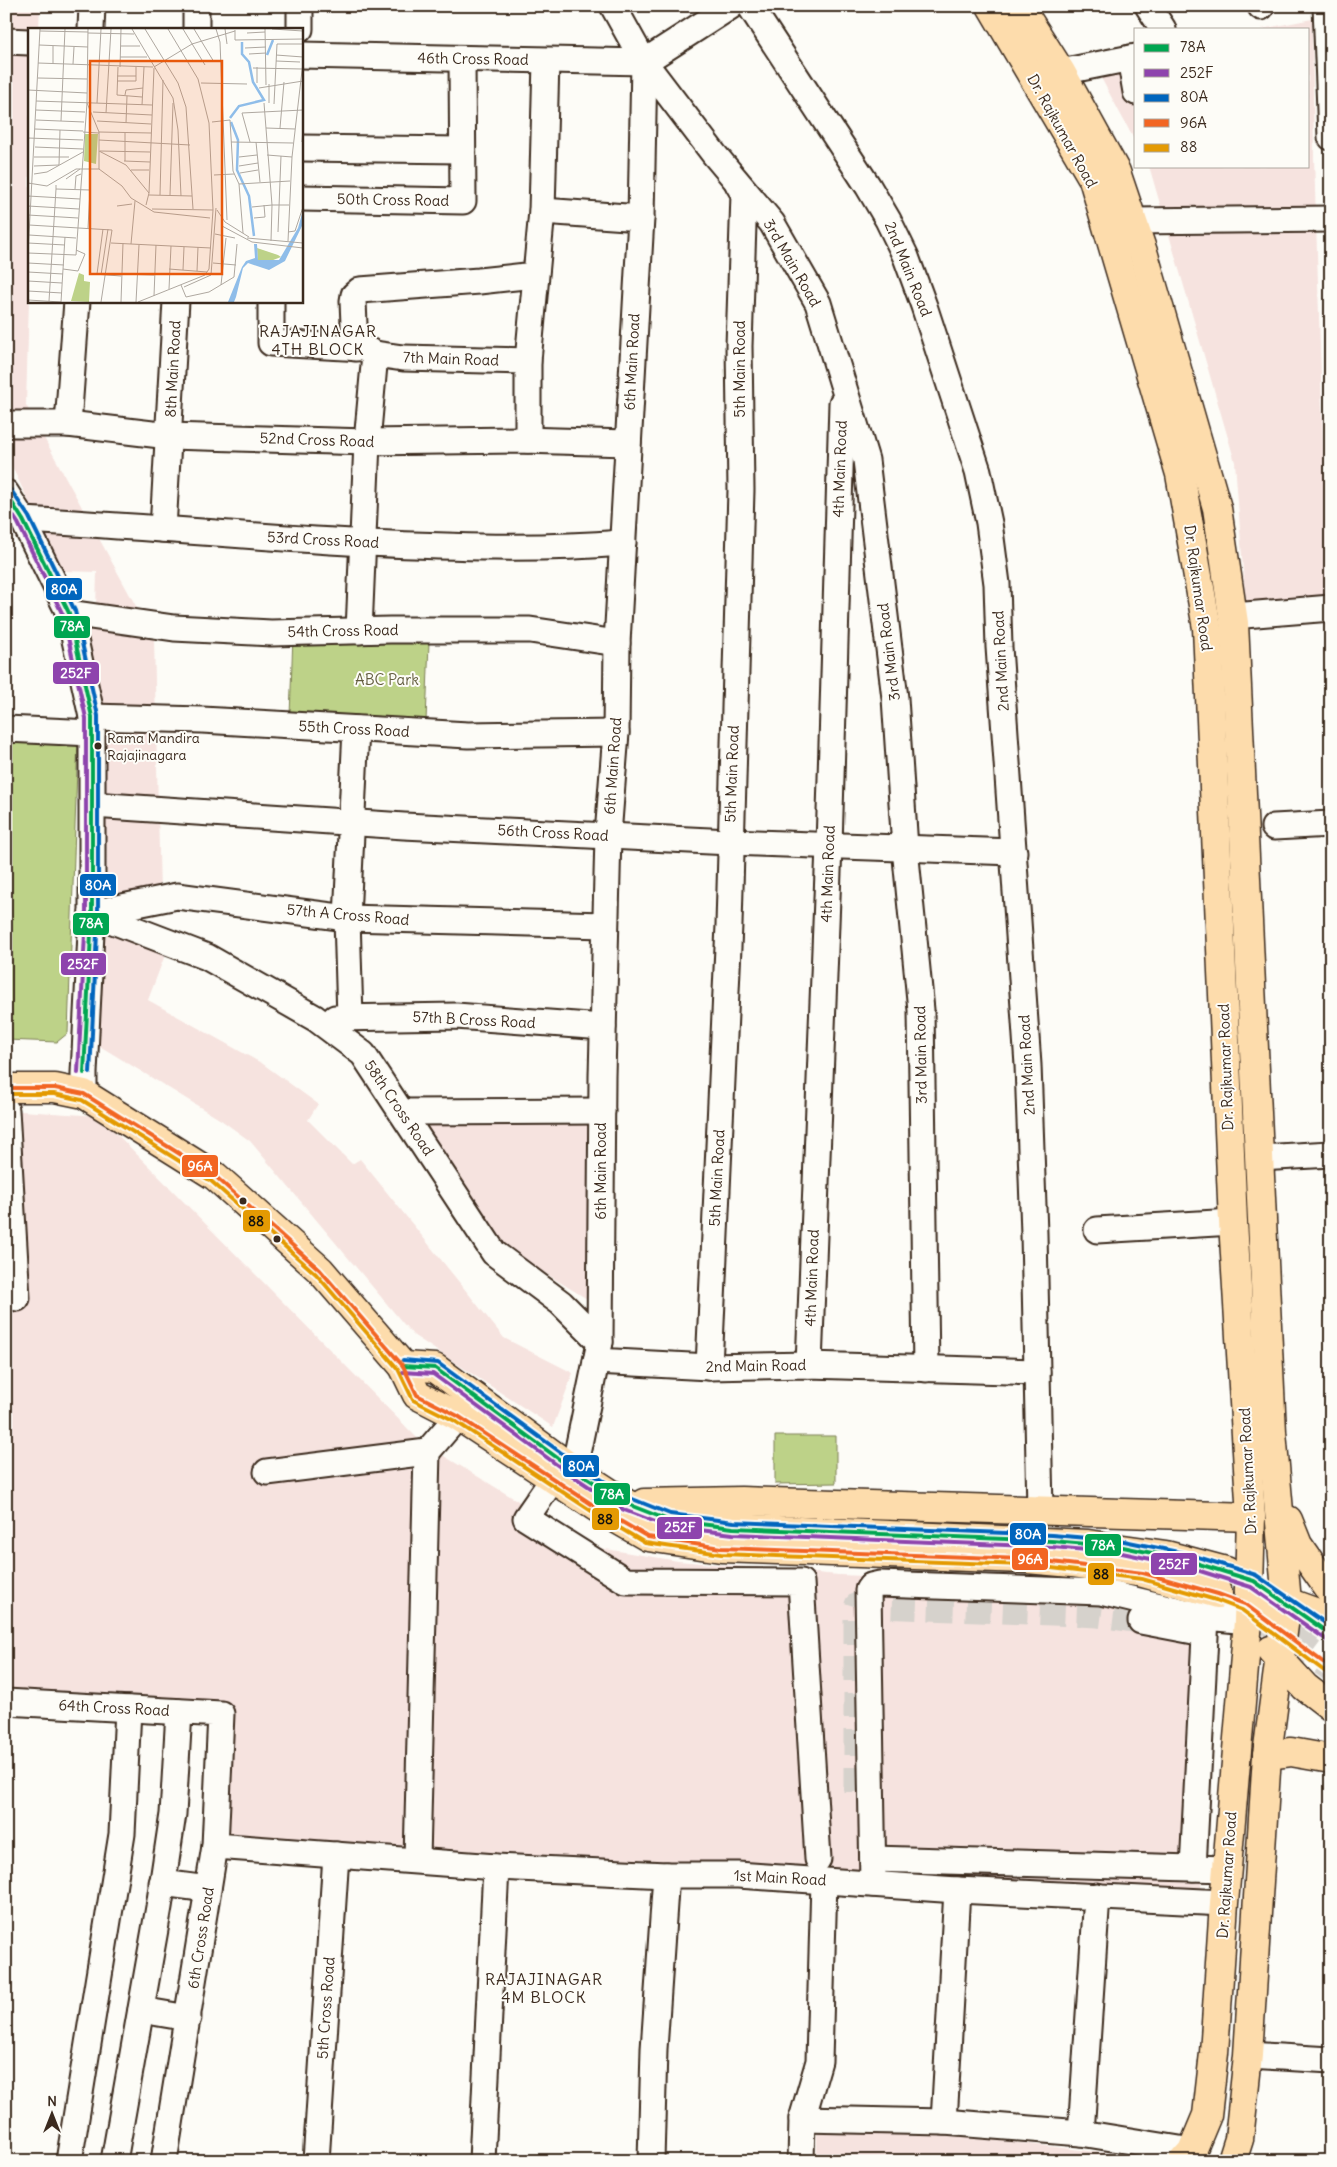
<svg xmlns="http://www.w3.org/2000/svg" width="1337" height="2167" viewBox="0 0 1337 2167" font-family="Delius,sans-serif">
	<style>
		.built { fill: #f6e3df }
		.green { fill: #bdd288; stroke: #7c7e53 }
		.lines { fill: none; stroke-linecap: round; stroke-linejoin: round }
		.minor-tunnel { stroke: #d6d2cc; stroke-width: 25; stroke-dasharray: 25 12; stroke-linecap: butt }
		.major-tunnel { stroke: #d6d2cc; stroke-width: 28; stroke-dasharray: 28 14; stroke-linecap: butt }
		.minor-casing { stroke: #3b2a1e; stroke-width: 29 }
		.major-casing { stroke: #3b2a1e; stroke-width: 31 }
		.minor { stroke: #fdfcf7; stroke-width: 25 }
		.major { stroke: #fddcac; stroke-width: 28 }
		.bus-1-casing { stroke: #fdfcf7; stroke-width: 8 }
		.bus-2-casing { stroke: #fdfcf7; stroke-width: 8 }
		.bus-3-casing { stroke: #fdfcf7; stroke-width: 8 }
		.bus-4-casing { stroke: #fdfcf7; stroke-width: 8 }
		.bus-5-casing { stroke: #fdfcf7; stroke-width: 8 }
		.bus-1 { stroke: #00a651; stroke-width: 4 }
		.bus-2 { stroke: #8e44ad; stroke-width: 4 }
		.bus-3 { stroke: #0065bd; stroke-width: 4 }
		.bus-4 { stroke: #f26522; stroke-width: 4 }
		.bus-5 { stroke: #e49a03; stroke-width: 4 }
		.bus-dot { fill: #3b2a1e; stroke: #fdfcf7; stroke-width: 2 }
		.labels { text-anchor: middle; stroke-width: 4; stroke-linejoin: round; paint-order: stroke }
		.bus-label { font-size: 14px; fill: #3b2a1e; stroke: #fdfcf7; text-anchor: start }
		.street-label { font-size: 15px; fill: #3b2a1e; stroke: #fdfcf7 }
		.park-label { font-size: 15px; fill: #625c3e; stroke: #fdfcf7 }
		.neighbourhood-label { font-size: 16px; letter-spacing: 1px; fill: #3b2a1e; stroke: #fdfcf7 }
		.inset-river { fill: none; stroke: #8fbde9; stroke-width: 2.5 }
		.inset-road { fill: none; stroke: #afa8a0; stroke-width: 1 }
		.view { fill: #e8590c; fill-opacity: 0.15; stroke: #e8590c; stroke-width: 2.5 }
		.inset-edge { fill: none; stroke: #3b2a1e; stroke-width: 2.5 }
		.line-badge { stroke: #fdfcf7; stroke-width: 2 }
		.badge-label { font-size: 14px; text-anchor: middle; font-weight: bold; fill: #fff }
		.pale-badge-label { font-size: 14px; text-anchor: middle; font-weight: bold; fill: #111 }
	</style>
	<rect width="100%" height="100%" fill="#fdfcf7"/>
	<filter id="ink" filterUnits="userSpaceOnUse"><feTurbulence type="fractalNoise" baseFrequency=".02" numOctaves="2"/><feDisplacementMap in="SourceGraphic" scale="10" xChannelSelector="R" yChannelSelector="G"/><feConvolveMatrix kernelMatrix="1 2 1 2 8 2 1 2 1" color-interpolation-filters="sRGB"/></filter>
	<g filter="url(#ink)">
		<g class="built">
			<path d="M6,6H40L39,29H29V301L26,405L154,639L160,893L107,892L104,726L72,608L96,609L97,572L62,571L6,454Z"/>
			<path d="M1312,19L1314,157L1328,600L1246,610L1235,462L1149,166H1308V29H1261Z"/>
			<path d="M1136,53V143L1092,61Z"/>
			<path d="M105,925L168,947L148,1000L263,1064L318,1104L308,1120L352,1164L360,1159L504,1338L573,1373L553,1427L413,1335L250,1141L221,1120L98,1045Z"/>
			<path d="M405,1103L593,1104L592,1302L498,1244Z"/>
			<path d="M6,1110L99,1116L421,1442L594,1547L678,1561L839,1575L1126,1586L1209,1607L1201,1892L846,1879L227,1838L233,1711L6,1694Z"/>
			<path d="M817,2119L1158,2159L1152,2161H817Z"/>
		</g>
		<g class="green">
			<path d="M293,636L429,642L426,721L290,716Z"/>
			<path d="M6,737L78,738L68,1033L57,1042L6,1040Z"/>
			<path d="M775,1436H836V1483L775,1484Z"/>
		</g>
		<g class="lines">
			<path class="minor-tunnel" d="M856,1792V1608L857,1605L1098,1615L1141,1621"/>
			<g class="major-tunnel">
				<path d="M1229,1573L1254,1581L1331,1635"/>
				<path d="M1218,1594L1245,1604L1331,1668"/>
			</g>
			<defs>
				<g id="minor">
					<path d="M613,6L644,62L714,154L772,223L818,303L866,460L895,698L905,848L921,1010L926,1369"/>
					<path d="M750,6L868,186L888,220L906,257L924,306L978,471L989,523L997,584L999,647L1028,1065L1034,1234L1040,1509"/>
					<path d="M1148,6L1163,29"/>
					<path d="M1261,6V7"/>
					<path d="M1326,6L1331,137"/>
					<path d="M91,29L92,6"/>
					<path d="M196,29V6"/>
					<path d="M300,29V6"/>
					<path d="M6,41L29,42"/>
					<path d="M301,55L644,62"/>
					<path d="M1130,58L1136,92"/>
					<path d="M644,62L731,6"/>
					<path d="M1061,72L1136,57"/>
					<path d="M301,148L461,150"/>
					<path d="M301,198L463,201L462,59"/>
					<path d="M542,211L641,218"/>
					<path d="M1131,221L1331,219"/>
					<path d="M271,301V343L363,348L375,354L403,358L528,361"/>
					<path d="M355,348L353,301L354,295L360,290L479,281L535,275"/>
					<path d="M6,424H68L169,436L367,442L522,440L628,443"/>
					<path d="M68,424L77,301"/>
					<path d="M528,440V361L542,211L546,61"/>
					<path d="M6,493L23,520L69,613L92,717V913L84,1073V1094"/>
					<path d="M23,520C138,526 252,537 367,543C452,547 538,550 623,543"/>
					<path d="M163,529L176,301"/>
					<path d="M69,613L174,628L271,633L390,630H530L617,643"/>
					<path d="M1233,616L1331,608"/>
					<path d="M359,631L367,442L375,354"/>
					<path d="M92,717L202,720L468,735L616,733"/>
					<path d="M6,729L92,733"/>
					<path d="M93,805L404,826L730,842L1014,852"/>
					<path d="M1274,827L1331,824"/>
					<path d="M92,913L207,957L315,1018L363,1054L494,1253L561,1303L600,1342"/>
					<path d="M92,913L177,896L347,918L605,925"/>
					<path d="M335,1018L456,1016L603,1027"/>
					<path d="M350,1018L347,918L356,729"/>
					<path d="M6,1110L17,1298"/>
					<path d="M402,1112L602,1111"/>
					<path d="M1259,1158L1331,1154"/>
					<path d="M1097,1230L1233,1222"/>
					<path d="M596,1361L709,1367L809,1365L1037,1372"/>
					<path d="M809,1365L829,846L842,403"/>
					<path d="M709,1367L729,925L741,490L739,346L744,194L738,184"/>
					<path d="M567,1465L577,1454L600,1342L602,1076L608,835L616,733L617,643L641,218L644,62"/>
					<path d="M267,1472L427,1452"/>
					<path d="M553,1479L526,1518L626,1581L801,1582L818,1859"/>
					<path d="M1141,1621L1204,1633"/>
					<path d="M6,1702L221,1714L215,1846L164,2161"/>
					<path d="M215,1846L496,1867L666,1875H738L957,1890L1224,1903"/>
					<path d="M873,1859L1227,1869"/>
					<path d="M417,1860L427,1452L458,1416"/>
					<path d="M1193,1868L1206,1617"/>
					<path d="M162,1883L208,1889"/>
					<path d="M873,1884L868,1590L871,1586L880,1584L1101,1592L1206,1617L1248,1621"/>
					<path d="M141,2010L188,2018"/>
					<path d="M1248,2055L1331,2060"/>
					<path d="M802,2119L944,2122L1081,2133L1192,2151"/>
					<path d="M944,2122L957,1890"/>
					<path d="M1081,2133L1097,1896"/>
					<path d="M69,2161L122,1834L128,1709"/>
					<path d="M114,2161L159,1907L173,1814L179,1712"/>
					<path d="M316,2161L336,1855"/>
					<path d="M482,2161L496,1867"/>
					<path d="M651,2161L654,2049L666,1875"/>
					<path d="M801,2161L802,2119L819,2061L824,1881"/>
				</g>
				<g id="major">
					<path d="M991,6L1093,179L1180,474L1207,628L1233,1222L1251,1517L1248,1621L1224,1903L1214,2053L1207,2115L1192,2151L1183,2161"/>
					<path d="M1019,6L1061,72L1116,172L1144,255L1217,508L1234,623L1272,1432L1287,1602L1267,1755L1248,2055L1239,2139L1232,2161"/>
					<path d="M6,1088H55L84,1094L215,1176L320,1270L403,1366L417,1395L458,1416L596,1507L648,1537L721,1548L1027,1559L1072,1563L1143,1573L1218,1594"/>
					<path d="M403,1366L435,1368L567,1465L627,1504L668,1520L733,1528L1088,1544L1166,1555L1226,1571"/>
					<path d="M644,1503L741,1501L1251,1517"/>
					<path d="M1288,1520L1298,1545L1331,1592"/>
					<path d="M1272,1609L1287,1602L1331,1618"/>
					<path d="M1271,1650L1305,1687L1331,1707"/>
					<path d="M1267,1755L1291,1752L1331,1759"/>
				</g>
			</defs>
			<use href="#minor" class="minor-casing"/>
			<use href="#major" class="major-casing"/>
			<use href="#minor" class="minor"/>
			<use href="#major" class="major"/>
			<defs>
				<g id="bus-1">
					<path d="M6,493L23,520L69,613L92,717V913L84,1073"/>
					<path d="M403,1366L435,1368L567,1465L627,1504L668,1520L733,1528L1052,1541L1123,1547L1186,1560L1254,1581L1331,1635"/>
				</g>
				<g id="bus-2">
					<path d="M6,505L18,523L63,615L86,718V913L78,1073"/>
					<path d="M403,1372L433,1374L564,1470L624,1510L666,1526L733,1534L1052,1547L1122,1553L1184,1566L1251,1587L1327,1640"/>
				</g>
				<g id="bus-3">
					<path d="M11,490L29,517L75,611L98,716V913L90,1073"/>
					<path d="M403,1360L438,1363L571,1460L630,1498L670,1514L734,1522L1052,1535L1124,1541L1188,1554L1256,1575L1331,1627"/>
				</g>
				<path id="bus-4" d="M6,1088H55L84,1094L215,1176L320,1270L403,1366L417,1395L458,1416L596,1507L648,1537L721,1548L1027,1559L1143,1573L1218,1594L1245,1604L1331,1668"/>
				<path id="bus-5" d="M6,1094H54L82,1100L211,1181L316,1274L398,1369L413,1400L455,1421L593,1512L645,1543L721,1554L1027,1565L1142,1579L1216,1600L1242,1610L1327,1673"/>
			</defs>
			<use href="#bus-1" class="bus-1-casing"/>
			<use href="#bus-2" class="bus-2-casing"/>
			<use href="#bus-3" class="bus-3-casing"/>
			<use href="#bus-4" class="bus-4-casing"/>
			<use href="#bus-5" class="bus-5-casing"/>
			<use href="#bus-1" class="bus-1"/>
			<use href="#bus-2" class="bus-2"/>
			<use href="#bus-3" class="bus-3"/>
			<use href="#bus-4" class="bus-4"/>
			<use href="#bus-5" class="bus-5"/>
		</g>
	</g>
	<g class="bus-dot">
		<circle cx="98" cy="746" r="4.5"/>
		<circle cx="243" cy="1201" r="4.5"/>
		<circle cx="277" cy="1239" r="4.5"/>
	</g>
	<g class="labels">
		<g class="bus-label">
			<text x="107" y="743">Rama Mandira<tspan x="107" dy="17">Rajajinagara</tspan></text>
		</g>
		<g class="street-label">
			<text transform="translate(473 59) rotate(1)" y="5">46th Cross Road</text>
			<text transform="translate(1062 131) rotate(61)" y="5">Dr. Rajkumar Road</text>
			<text transform="translate(393 200) rotate(1)" y="5">50th Cross Road</text>
			<text transform="translate(792 263) rotate(60)" y="5">3rd Main Road</text>
			<text transform="translate(908 269) rotate(68)" y="5">2nd Main Road</text>
			<text transform="translate(451 359) rotate(2)" y="5">7th Main Road</text>
			<text transform="translate(632 362) rotate(-87)" y="5">6th Main Road</text>
			<text transform="translate(173 369) rotate(-87)" y="5">8th Main Road</text>
			<text transform="translate(740 369) rotate(-90)" y="5">5th Main Road</text>
			<text transform="translate(317 440) rotate(2)" y="5">52nd Cross Road</text>
			<text transform="translate(840 469) rotate(-88)" y="5">4th Main Road</text>
			<text transform="translate(323 540) rotate(3)" y="5">53rd Cross Road</text>
			<text transform="translate(1198 588) rotate(82)" y="5">Dr. Rajkumar Road</text>
			<text transform="translate(343 631) rotate(-1)" y="5">54th Cross Road</text>
			<text transform="translate(889 652) rotate(-97)" y="5">3rd Main Road</text>
			<text transform="translate(1001 661) rotate(-93)" y="5">2nd Main Road</text>
			<text transform="translate(354 729) rotate(3)" y="5">55th Cross Road</text>
			<text transform="translate(613 766) rotate(-86)" y="5">6th Main Road</text>
			<text transform="translate(732 774) rotate(-88)" y="5">5th Main Road</text>
			<text transform="translate(553 833) rotate(3)" y="5">56th Cross Road</text>
			<text transform="translate(828 874) rotate(-88)" y="5">4th Main Road</text>
			<text transform="translate(348 915) rotate(5)" y="5">57th A Cross Road</text>
			<text transform="translate(474 1020) rotate(3)" y="5">57th B Cross Road</text>
			<text transform="translate(921 1055) rotate(-91)" y="5">3rd Main Road</text>
			<text transform="translate(1027 1065) rotate(-93)" y="5">2nd Main Road</text>
			<text transform="translate(1226 1067) rotate(-92)" y="5">Dr. Rajkumar Road</text>
			<text transform="translate(399 1108) rotate(56)" y="5">58th Cross Road</text>
			<text transform="translate(601 1171) rotate(-90)" y="5">6th Main Road</text>
			<text transform="translate(717 1178) rotate(-87)" y="5">5th Main Road</text>
			<text transform="translate(812 1278) rotate(-88)" y="5">4th Main Road</text>
			<text transform="translate(756 1366) rotate(-1)" y="5">2nd Main Road</text>
			<text transform="translate(1248 1471) rotate(-93)" y="5">Dr. Rajkumar Road</text>
			<text transform="translate(114 1708) rotate(3)" y="5">64th Cross Road</text>
			<text transform="translate(1227 1875) rotate(-86)" y="5">Dr. Rajkumar Road</text>
			<text transform="translate(780 1878) rotate(3)" y="5">1st Main Road</text>
			<text transform="translate(201 1938) rotate(-81)" y="5">6th Cross Road</text>
			<text transform="translate(326 2008) rotate(-86)" y="5">5th Cross Road</text>
		</g>
		<g class="park-label">
			<text x="387" y="685">ABC Park</text>
		</g>
		<g class="neighbourhood-label">
			<text x="318" y="337">RAJAJINAGAR<tspan x="318" dy="18">4TH BLOCK</tspan></text>
			<text x="544" y="1985">RAJAJINAGAR<tspan x="544" dy="18">4M BLOCK</tspan></text>
		</g>
	</g>
	<g transform="translate(28 28)">
		<rect width="275" height="275" fill="#fdfcf7"/>
		<path d="M57,106H70L68,136L56,133ZM229,220L250,227L253,229L240,234L230,232ZM51,245L56,247V253L62,254L61,274L43,273Z" fill="#bdd288"/>
		<path d="M275,182L274,198L257,233L241,242L220,235L215,240L208,269L206,274H200L214,239L218,233L227,230L226,216H229L230,232H251L270,200Z" fill="#8fbde9"/>
		<path class="inset-river" d="M239,27L245,12M202,90L211,78L236,72L225,54L221,34L214,26V14M203,94L210,112L209,142L221,168L226,208"/>
		<path class="inset-road" d="M104,1L145,70L150,102L153,168M117,1L150,55L158,79L165,181M155,1L177,37M166,1L186,34M188,1L192,14L199,192M197,1L199,16M237,1L238,57M244,1L275,3M207,2V12L275,11M12,3L60,4M60,5L106,6M219,5L237,4M11,17L60,19M93,18H112M217,20L238,19M221,26L238,25M248,27L275,29M92,29H119M248,33L272,34M10,35L125,39M25,36V18M45,36L46,19M90,39L89,67L114,69M92,39L93,1M126,39L164,16L207,3M229,39V55M225,40L274,41M89,48H108M10,50L59,51M89,53H108V39M173,55L219,56M241,56V75M231,60L275,53M0,62L59,65M97,67L98,62L115,60M8,73L124,77M59,75L71,104V141M69,75L73,1M236,75L244,177H261M246,76L249,16H275M114,77L116,39M8,82L57,84M65,84L124,87M78,85L83,1M8,92L56,94M33,93L37,1M69,93L123,96M184,94L202,92L205,143L211,156L215,205M98,95L99,68M238,100L267,101M252,100L256,54M7,101L55,103M55,104L71,105M71,104L123,105M0,110L55,112M71,112L162,117M203,114L265,115M222,114L214,85L275,82M228,114L232,154M274,114L275,99M7,119L55,121M71,123L98,137L121,165M72,123L122,124M239,127L264,129M6,129H41M211,129L229,127M96,133L122,134M97,133V105M6,138L31,137L32,102M211,138L230,135M103,142H121M212,145L230,142M6,146L19,144L55,124M186,147L206,146M38,151L52,141M0,155L19,158L48,141H71L94,158L103,170L126,184L182,190M211,156L262,153M28,157V161L62,162L60,200M47,161L48,148L53,146M121,167L164,168M132,167L135,52M142,167L145,75M0,168L52,171M118,177L121,165L126,40M0,178L51,181M89,178L104,176M224,179L244,177L243,213M124,181L185,182M189,182L197,194L221,209M0,187L50,190M226,190L237,189L236,177M1,197L84,202L73,274M194,198L224,214L275,220M250,204L253,128M260,204L267,203L275,179M187,206L207,210M1,207L48,210M219,210L275,215M260,213L264,129L275,34M0,215L37,217M83,215L183,220M103,216L107,173M0,225L48,227L59,75L60,1M0,225L12,1M0,235L36,237M185,235L208,237M35,241L50,243L57,226L48,222M141,241L179,244M155,242L156,219M169,243L170,219M0,244L35,246M66,246L93,248M69,246L75,201M93,246L126,247M73,247L80,201M0,253L34,255M153,257L158,269L181,264L206,249L209,216M193,257L198,210M156,259L183,247L188,180M141,261L143,218M0,263L34,265M126,268L128,217M0,272L33,274M21,273L28,161M33,274L37,209M93,274L95,215M108,274L111,217M110,274L177,247L181,241L185,182L181,95L170,51L140,1"/>
		<path class="view" d="M62,33H194V246H62Z"/>
		<rect width="275" height="275" class="inset-edge"/>
	</g>
	<g class="line-badge">
		<rect x="45" y="577" width="38" height="24" rx="5" fill="#0065bd"/>
		<rect x="53" y="615" width="38" height="24" rx="5" fill="#00a651"/>
		<rect x="52" y="661" width="48" height="24" rx="5" fill="#8e44ad"/>
		<rect x="79" y="873" width="38" height="24" rx="5" fill="#0065bd"/>
		<rect x="72" y="912" width="38" height="24" rx="5" fill="#00a651"/>
		<rect x="60" y="952" width="47" height="24" rx="5" fill="#8e44ad"/>
		<rect x="181" y="1154" width="38" height="24" rx="5" fill="#f26522"/>
		<rect x="242" y="1209" width="29" height="24" rx="5" fill="#e49a03"/>
		<rect x="562" y="1454" width="38" height="24" rx="5" fill="#0065bd"/>
		<rect x="593" y="1482" width="38" height="24" rx="5" fill="#00a651"/>
		<rect x="591" y="1507" width="29" height="24" rx="5" fill="#e49a03"/>
		<rect x="656" y="1516" width="47" height="24" rx="5" fill="#8e44ad"/>
		<rect x="1009" y="1522" width="38" height="24" rx="5" fill="#0065bd"/>
		<rect x="1084" y="1533" width="38" height="24" rx="5" fill="#00a651"/>
		<rect x="1011" y="1547" width="38" height="24" rx="5" fill="#f26522"/>
		<rect x="1150" y="1552" width="48" height="24" rx="5" fill="#8e44ad"/>
		<rect x="1087" y="1562" width="28" height="24" rx="5" fill="#e49a03"/>
	</g>
	<g class="badge-label">
		<text x="64" y="594">80A</text>
		<text x="72" y="631">78A</text>
		<text x="76" y="678">252F</text>
		<text x="98" y="890">80A</text>
		<text x="91" y="928">78A</text>
		<text x="83" y="969">252F</text>
		<text x="200" y="1171">96A</text>
		<text x="581" y="1471">80A</text>
		<text x="612" y="1499">78A</text>
		<text x="680" y="1532">252F</text>
		<text x="1028" y="1539">80A</text>
		<text x="1103" y="1550">78A</text>
		<text x="1030" y="1564">96A</text>
		<text x="1174" y="1569">252F</text>
	</g>
	<g class="pale-badge-label">
		<text x="256" y="1226">88</text>
		<text x="605" y="1524">88</text>
		<text x="1101" y="1579">88</text>
	</g>
	<rect width="1337" height="2167" fill="none" stroke="#fdfcf7" stroke-width="25"/>
	<rect x="12" y="12" width="1312" height="2142" fill="none" stroke="#3b2a1e" stroke-width="2" filter="url(#ink)"/>
	<rect x="1134" y="28" width="175" height="140" fill="#fdfcf7" stroke="#afa8a0"/>
	<rect x="1144" y="44" width="25" height="8" fill="#00a651" stroke="#afa8a0"/>
	<text x="1180" y="52" font-size="15" fill="#3b2a1e">78A</text>
	<rect x="1144" y="69" width="25" height="8" fill="#8e44ad" stroke="#afa8a0"/>
	<text x="1180" y="78" font-size="15" fill="#3b2a1e">252F</text>
	<rect x="1144" y="94" width="25" height="8" fill="#0065bd" stroke="#afa8a0"/>
	<text x="1180" y="102" font-size="15" fill="#3b2a1e">80A</text>
	<rect x="1144" y="119" width="25" height="8" fill="#f26522" stroke="#afa8a0"/>
	<text x="1180" y="128" font-size="15" fill="#3b2a1e">96A</text>
	<rect x="1144" y="144" width="25" height="8" fill="#e49a03" stroke="#afa8a0"/>
	<text x="1180" y="152" font-size="15" fill="#3b2a1e">88</text>
	<g transform="translate(52 2114)" stroke="#fdfcf7" stroke-width="4" paint-order="stroke">
	<path d="M0-4L9 19L0 12L-9 19Z" fill="#3b2a1e"/>
	<text y="-8" font-size="14" font-weight="bold" text-anchor="middle" fill="#3b2a1e">N</text>
	</g>
</svg>
